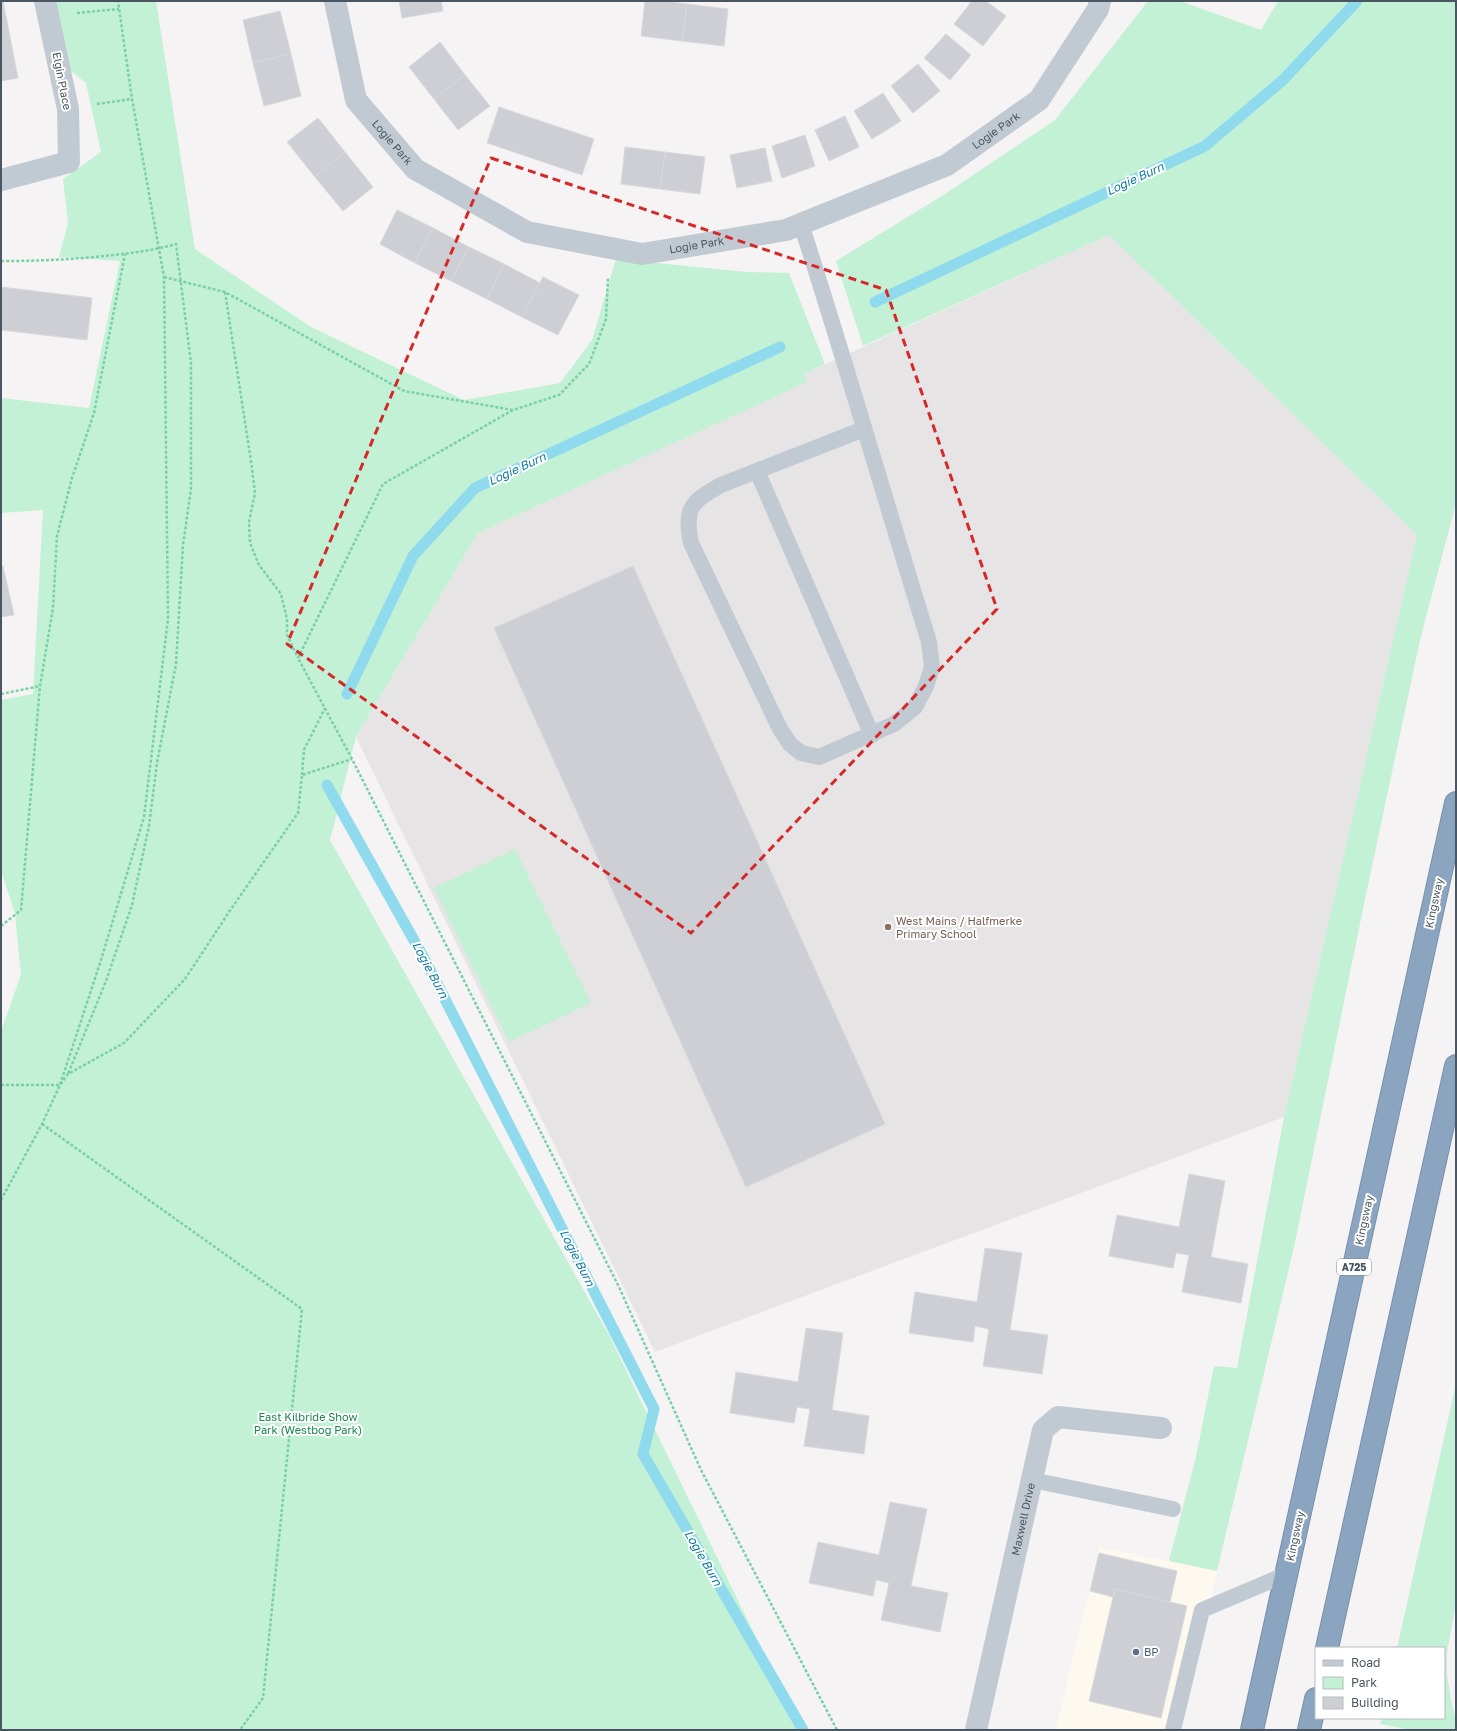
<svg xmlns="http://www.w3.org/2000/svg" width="1457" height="1731" viewBox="0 0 1457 1731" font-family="'Golos Text',sans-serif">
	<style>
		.commercial { fill: #fdf9ef }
		.education { fill: #e6e4e5 }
		.green { fill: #c3f1d5 }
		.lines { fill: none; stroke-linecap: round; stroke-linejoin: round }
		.stream { stroke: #90daee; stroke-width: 11 }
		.building { fill: #cdcfd5; stroke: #d7d9de }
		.highway-casing { stroke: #7690ad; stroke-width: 24 }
		.path { stroke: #7ad0a6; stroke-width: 2.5; stroke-dasharray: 3 2; stroke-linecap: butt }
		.lane { stroke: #c1cad2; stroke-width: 16 }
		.street { stroke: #c1cad2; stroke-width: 22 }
		.highway { stroke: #8ba5c1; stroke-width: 22 }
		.marked { fill: none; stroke: #d62828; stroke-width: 3; stroke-dasharray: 8 5; stroke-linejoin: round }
		.education-dot { fill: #8d6e63; stroke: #fff; stroke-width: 1.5 }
		.service-dot { fill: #5c6f8a; stroke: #fff; stroke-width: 1.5 }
		.labels { text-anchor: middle; stroke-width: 4; stroke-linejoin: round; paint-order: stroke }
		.shield { fill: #fff; stroke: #808990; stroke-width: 1 }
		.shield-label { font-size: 10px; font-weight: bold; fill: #4a5661 }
		.street-label { font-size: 11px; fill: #4a5661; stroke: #fff }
		.education-label { font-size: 11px; fill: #785e54; stroke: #fff; text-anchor: start }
		.park-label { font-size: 11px; fill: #17864f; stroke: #fff }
		.service-label { font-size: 11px; fill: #4e5e75; stroke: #fff; text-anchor: start }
		.water-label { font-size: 12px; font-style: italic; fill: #0c7c9b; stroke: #fff }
	</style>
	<rect width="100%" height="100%" fill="#f5f3f3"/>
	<path class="commercial" d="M1099,1547L1217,1571L1181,1730H1056Z"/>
	<path class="education" d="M1109,235L1417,535L1284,1117L655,1352L356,737L478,533L806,382L804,374Z"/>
	<g class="green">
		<path d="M46,1H156L195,249L311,327L464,400L560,383L592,340L616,259L747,272L789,273L825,364L804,374L807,382L478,533L356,737L330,840L609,1335L801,1730H1V1031L21,975L15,914L1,870V700L33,694L43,510L1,513V398L89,408L120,261L59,257L68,223L63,179L101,152L86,83L58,61Z"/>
		<path d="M1148,1H1180L1261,30L1278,1H1456V503L1420,640L1363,909L1294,1247L1217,1571L1169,1561L1196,1457L1214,1366L1237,1368L1284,1117L1417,535L1109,235L863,346L836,261L945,194L1055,120Z"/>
		<path d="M515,849L591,1003L509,1042L434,888Z"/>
		<path d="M1456,1384V1603L1447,1652V1676L1452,1705L1456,1719V1730H1411L1380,1724L1382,1718H1444V1648H1397Z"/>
	</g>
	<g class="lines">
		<g class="stream">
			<path d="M875,302L1205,146L1283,80L1357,1"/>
			<path d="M347,694L413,556L475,488L780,347"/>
			<path d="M327,785L425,960L654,1409L643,1454L803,1730"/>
		</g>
	</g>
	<g class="building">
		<path d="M1,1H3L18,78L1,81Z"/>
		<path d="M399,1H441L443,11L402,18Z"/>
		<path d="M645,1H663L687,4L682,41L641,36Z"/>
		<path d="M972,1H986L1006,16L983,46L954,24Z"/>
		<path d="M687,4L728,9L724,46L682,41Z"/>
		<path d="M280,11L291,54L253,63L243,20Z"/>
		<path d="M946,34L971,55L950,80L924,58Z"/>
		<path d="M440,42L465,75L434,99L409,67Z"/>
		<path d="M291,54L301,96L264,106L253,63Z"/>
		<path d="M918,64L940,91L913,113L891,86Z"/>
		<path d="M465,75L490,106L458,130L434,99Z"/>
		<path d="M883,93L901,121L872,139L854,111Z"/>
		<path d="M499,107L594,139L582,175L487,143Z"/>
		<path d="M845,116L859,147L829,161L815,130Z"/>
		<path d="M318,118L345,152L315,177L287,142Z"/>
		<path d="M805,135L815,166L782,178L772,146Z"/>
		<path d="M625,147L665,152L660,189L621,184Z"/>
		<path d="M765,148L772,181L737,188L730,155Z"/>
		<path d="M345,152L373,187L343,211L315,177Z"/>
		<path d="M665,152L705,157L700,194L660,189Z"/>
		<path d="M397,210L433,228L415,263L380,244Z"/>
		<path d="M433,228L469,247L451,281L415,263Z"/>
		<path d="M469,247L504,264L487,299L451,281Z"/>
		<path d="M504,264L540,283L522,317L487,299Z"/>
		<path d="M543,277L579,295L558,335L522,317Z"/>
		<path d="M1,287L92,298L87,340L1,330Z"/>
		<path d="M1,566H3L14,615L1,617Z"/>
		<path d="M633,566L885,1124L746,1187L494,628Z"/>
		<path d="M1189,1174L1225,1181L1211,1257L1248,1264L1241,1303L1182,1292L1189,1255L1176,1253L1173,1268L1109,1256L1117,1215L1179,1227Z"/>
		<path d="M985,1248L1022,1253L1010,1330L1048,1335L1042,1374L983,1366L989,1329L975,1326L973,1342L909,1333L915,1292L977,1302Z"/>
		<path d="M806,1328L843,1333L832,1410L869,1416L864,1454L804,1446L810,1409L797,1407L794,1423L730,1413L736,1372L798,1382Z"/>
		<path d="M890,1502L927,1509L911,1586L948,1593L940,1632L881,1620L889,1583L876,1580L873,1596L809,1583L818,1542L879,1555Z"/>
		<path d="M1099,1553L1177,1571L1170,1602L1115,1589L1113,1597L1090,1591Z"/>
		<path d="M1115,1589L1187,1606L1161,1718L1089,1701Z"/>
	</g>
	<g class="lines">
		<defs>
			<g id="highway">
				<path d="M1327,1648L1456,1066"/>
				<path d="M1252,1730L1456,803"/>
				<path d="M1309,1730L1316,1699"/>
			</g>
		</defs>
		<use href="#highway" class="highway-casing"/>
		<g class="path">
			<path d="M77,13L119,9"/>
			<path d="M97,104L132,99"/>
			<path d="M1,261C33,261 62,260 94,257C122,254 148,252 176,244L191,363V489L183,545L176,664L157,763L149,826L132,905L106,981L68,1074"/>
			<path d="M164,277L225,292L404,391L513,410L559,395L589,364L606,319L608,278"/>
			<path d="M225,292L251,461L255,493L249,522L250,543L259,565L281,594L287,619V635L298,658"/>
			<path d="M513,410L383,484L298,658L352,759L619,1287L701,1470L837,1730"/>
			<path d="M1,694L40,686"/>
			<path d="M302,775L304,750L325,708"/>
			<path d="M1,926L21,910L40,686L53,608L57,536L72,478L94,413L125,254"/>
			<path d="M1,1085H60L68,1074L124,1043L185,979L231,909L298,813L302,775L352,759"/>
			<path d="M42,1124L302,1309L263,1698L240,1730"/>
			<path d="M1,1200L42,1124L60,1085L101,960L144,817L168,619L164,277L132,99L118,1"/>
		</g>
		<g class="lane">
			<path d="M801,224C846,363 886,503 929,642L932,667L926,686L915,707L894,724L819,757L801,753L790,744L780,729L691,543C684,508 691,502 721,485L864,429"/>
			<path d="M757,471L872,735"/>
			<path d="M1032,1480L1173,1509"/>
			<path d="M1173,1730L1202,1610L1287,1574"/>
		</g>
		<g class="street">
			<path id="s1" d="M335,1L356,100L415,169L527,232L642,254L786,230L947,165L1039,100L1098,9L1100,1"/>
			<path d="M1,180L69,162L68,109L45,1"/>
			<path id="s2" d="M976,1730L1043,1430L1058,1417L1161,1428"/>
		</g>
		<use href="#highway" class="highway"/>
	</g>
	<path class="marked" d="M491,158L886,290L997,609L691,933L287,644Z"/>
	<circle class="education-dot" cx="888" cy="927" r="4"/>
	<circle class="service-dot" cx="1136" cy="1652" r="4"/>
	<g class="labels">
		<rect class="shield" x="1337" y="1259" width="34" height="16" rx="3"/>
		<g class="shield-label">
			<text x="1354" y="1271">A725</text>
		</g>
		<g class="street-label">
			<text transform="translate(62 81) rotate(79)" y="4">Elgin Place</text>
			<text dy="4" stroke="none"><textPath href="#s1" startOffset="817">Logie Park</textPath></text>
			<text dy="4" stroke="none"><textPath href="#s1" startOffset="157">Logie Park</textPath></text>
			<text dy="4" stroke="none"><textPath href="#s1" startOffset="493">Logie Park</textPath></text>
			<text transform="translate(1434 903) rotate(-78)" y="4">Kingsway</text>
			<text transform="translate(1364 1220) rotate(-78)" y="4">Kingsway</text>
			<text dy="4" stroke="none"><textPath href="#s2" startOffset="216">Maxwell Drive</textPath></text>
			<text transform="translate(1295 1536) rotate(-78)" y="4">Kingsway</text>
		</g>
		<g class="education-label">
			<text x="896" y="925">West Mains / Halfmerke<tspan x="896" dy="13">Primary School</tspan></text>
		</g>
		<g class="park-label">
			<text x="308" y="1421">East Kilbride Show<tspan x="308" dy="13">Park (Westbog Park)</tspan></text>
		</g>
		<g class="service-label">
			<text x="1144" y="1656">BP</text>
		</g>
		<g class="water-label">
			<text transform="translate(1135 179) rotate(-25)" y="4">Logie Burn</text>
			<text transform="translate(517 469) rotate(-25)" y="4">Logie Burn</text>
			<text transform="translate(430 970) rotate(62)" y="4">Logie Burn</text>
			<text transform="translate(577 1258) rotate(63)" y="4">Logie Burn</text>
			<text transform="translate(703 1558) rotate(60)" y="4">Logie Burn</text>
		</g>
	</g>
	<rect width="1457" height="1731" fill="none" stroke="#4a5661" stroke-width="4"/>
	<rect x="1315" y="1647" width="130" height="72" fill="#ffffff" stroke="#b7bbc0"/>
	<rect x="1323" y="1660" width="20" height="6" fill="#c1cad2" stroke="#b7bbc0"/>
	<text x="1351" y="1667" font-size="12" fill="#4a5661">Road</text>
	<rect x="1323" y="1677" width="20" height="12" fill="#c3f1d5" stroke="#b7bbc0"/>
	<text x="1351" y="1687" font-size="12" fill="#4a5661">Park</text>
	<rect x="1323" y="1697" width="20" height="12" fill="#cdcfd5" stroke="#b7bbc0"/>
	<text x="1351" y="1707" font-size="12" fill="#4a5661">Building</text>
</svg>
